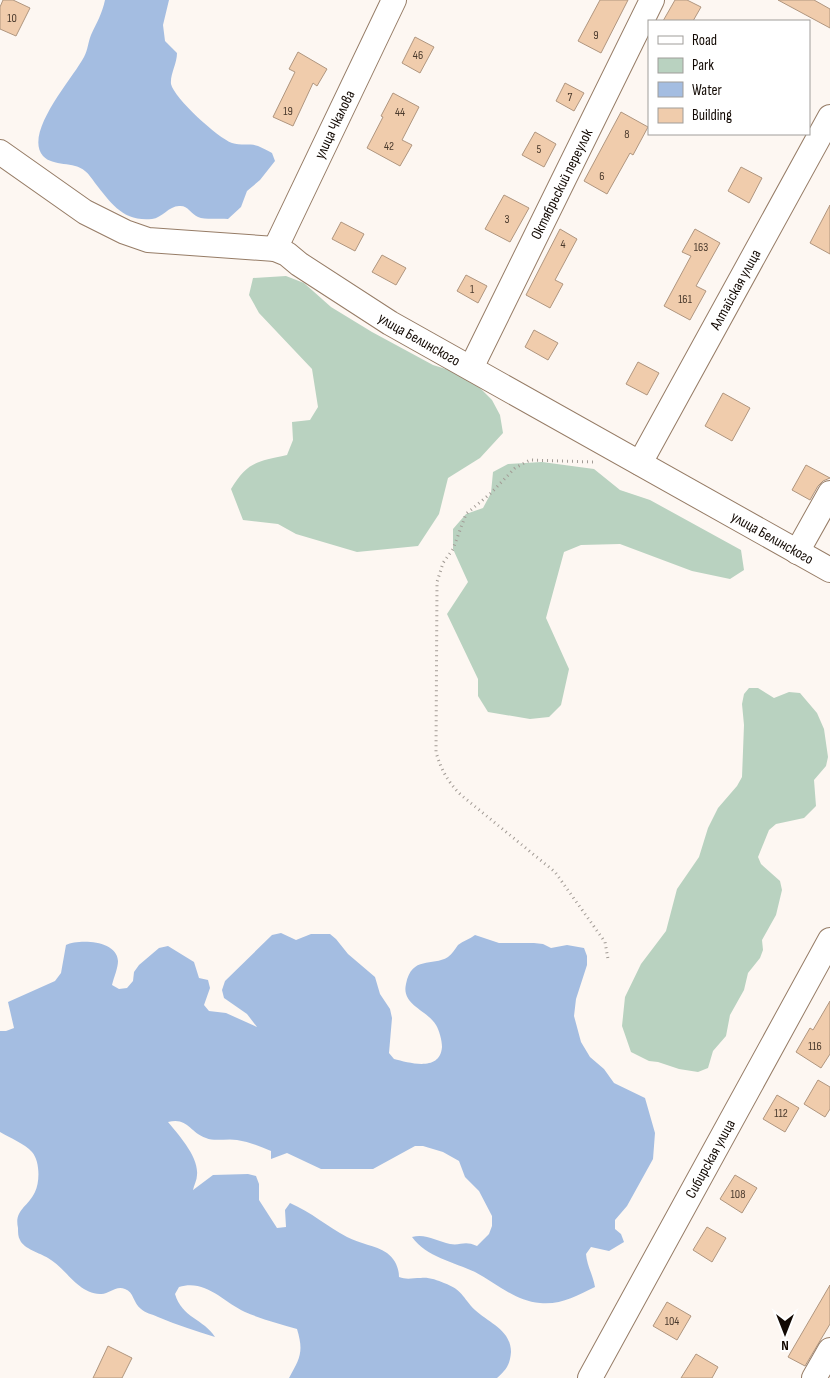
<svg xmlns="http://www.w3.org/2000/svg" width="830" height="1378" viewBox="0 0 830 1378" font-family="'Sofia Sans Condensed',sans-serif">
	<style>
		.green { fill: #b9d2c0 }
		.water { fill: #a4bde1 }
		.building { fill: #f0ccac; stroke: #b0967f }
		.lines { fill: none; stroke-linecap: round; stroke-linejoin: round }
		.minor-casing { stroke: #967c66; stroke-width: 26 }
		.path { stroke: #a29b95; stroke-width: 3; stroke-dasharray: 1 4; stroke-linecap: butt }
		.minor { stroke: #fff; stroke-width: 24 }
		.labels { text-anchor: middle; stroke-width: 5; stroke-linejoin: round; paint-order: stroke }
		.number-label { font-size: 12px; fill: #4a3a2d }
		.street-label { font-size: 15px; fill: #120903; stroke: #fff }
	</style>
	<rect width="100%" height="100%" fill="#fdf7f2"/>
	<g class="green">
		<path d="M286,276L304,283L331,307L372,332L433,365L468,376L492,400L500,415L503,433L480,458L448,478L439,514L418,546L357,552L296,534L278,524L243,520L231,489C248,461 257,462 287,455L293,440L292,422L310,420L318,407L312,369L259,313L249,295L253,278Z"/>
		<path d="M542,462L594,469L620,490L650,500L741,550L744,570L730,579L692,571L620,544L581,545L564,552L546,618L569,669L561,705L549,717L530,719L488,712L478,696V679L447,614L468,582L453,549V529L466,514L483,508L491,493L493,472L508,464Z"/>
		<path d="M749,688H758L774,698L789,692L800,693L817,713L824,729L828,757L826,766L814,780L816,806L804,818L776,824L769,830L758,857L761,864L780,881L782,890L776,915L762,940L763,950L760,958L748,973L744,990L730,1015L726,1036L713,1051L708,1068L698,1072L679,1069L658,1062L649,1061L631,1052L622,1026L625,997L641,964L666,931L677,889L699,857L708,828L718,808L737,786L742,777L744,725L742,704L744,694Z"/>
	</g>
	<g class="water">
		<path d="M105,0H169L163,25L165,41L177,53C177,64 170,74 171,84C174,98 218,138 232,143C240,146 250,143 258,146C263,148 268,151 272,153L275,161L260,180L247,191L241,207L228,219C219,218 205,220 198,217C190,213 188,205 179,206C169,206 162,218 152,219C123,222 111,203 95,183C92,179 89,174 85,171C74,161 53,167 43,156C23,133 73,78 84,57C88,50 88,42 91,35C97,22 102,14 105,0Z"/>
		<path d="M281,933L296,940L311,934H330L336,939L348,954L375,977L380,994L390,1009L392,1018L389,1053L394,1059C410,1063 440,1072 442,1047C442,1040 439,1030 436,1025C427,1010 401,1005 406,984C412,955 432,967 448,957C452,954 455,949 458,945C463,941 470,939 475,935L499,943H534L543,944L551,948L567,945L584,948L587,956V965L576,999L574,1016L581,1042L590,1057L604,1069L614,1083L645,1098L655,1133L653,1159L627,1206L615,1220V1229L621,1234L624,1242L609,1251L591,1247L586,1254C587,1266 593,1275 595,1287C576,1296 561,1305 540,1303C515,1301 496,1283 475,1272C454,1262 426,1257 412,1237C425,1233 437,1241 450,1244C461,1246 464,1240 477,1246L489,1234L492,1226V1216L479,1191L465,1177L459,1161L443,1152L423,1146H415L373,1169H321L287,1153L271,1159V1151C260,1146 249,1142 237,1140C227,1138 215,1142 206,1138C189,1132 188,1117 168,1122C178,1134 199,1157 197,1175C197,1180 194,1185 193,1190L213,1175L248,1174L256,1176L259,1184V1200L277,1228L286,1227L285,1210L290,1203C311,1212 328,1227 347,1237C360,1244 375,1245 387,1253C395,1259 399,1268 399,1277C407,1280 412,1278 421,1278C428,1277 437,1280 444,1283C463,1290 462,1297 475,1310C489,1323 511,1330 511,1352C510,1365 506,1370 497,1378H289C300,1358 304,1352 297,1329C280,1324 261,1319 245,1312C223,1302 206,1279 179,1287L175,1294C182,1318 204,1319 215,1337C196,1331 177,1325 158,1317C152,1314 145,1313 141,1309C133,1303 134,1292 125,1289C115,1285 109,1295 100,1294C77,1293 66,1268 48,1258C40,1253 24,1249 20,1240C18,1237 18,1232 18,1228C14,1210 28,1207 35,1192C40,1182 40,1161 32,1152C25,1144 10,1138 0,1132V1031H6L14,1028L8,1002L55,981L61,973L66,945C79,939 117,940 118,961C118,968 114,977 112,985L119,989L127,988L133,981L134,972L139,965L159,948L168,946L194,962L199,978L208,980L210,988L204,1005L209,1011L226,1013L257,1027L247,1014L224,998L222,990L225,981L272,935Z"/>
	</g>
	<g class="building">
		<path d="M3,0H13L30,8L16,36L0,29V7Z"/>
		<path d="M600,0H628L601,53L578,41Z"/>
		<path d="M675,0H687L701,7L693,21H663Z"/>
		<path d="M778,0H814L830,9V28Z"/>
		<path d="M415,37L434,47L420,73L402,63Z"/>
		<path d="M298,52L327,69L317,86L313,83L293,126L273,117L295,72L289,69Z"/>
		<path d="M565,83L584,93L574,111L556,101Z"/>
		<path d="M393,93L419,107L402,140L412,145L400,166L367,148L383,117L381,116Z"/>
		<path d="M621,112L648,127L633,155L630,153L607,194L584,181Z"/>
		<path d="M535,132L556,144L544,167L522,155Z"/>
		<path d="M741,167L762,178L749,203L728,191Z"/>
		<path d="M504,195L529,208L510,242L485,229Z"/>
		<path d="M830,205V254L810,243Z"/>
		<path d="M341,222L364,234L355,251L332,239Z"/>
		<path d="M560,229L577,239L555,280L563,284L550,308L526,295Z"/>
		<path d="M695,229L720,243L696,286L706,291L690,320L664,306L691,256L682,252Z"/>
		<path d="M382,255L406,268L396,285L372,272Z"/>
		<path d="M466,275L487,286L478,303L457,291Z"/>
		<path d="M534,330L558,343L548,360L525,347Z"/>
		<path d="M638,362L659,373L647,395L626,384Z"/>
		<path d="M723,393L750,408L732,441L705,426Z"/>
		<path d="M806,465L830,478L823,481L818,486L810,500L792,490Z"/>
		<path d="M830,1001V1054L821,1068L796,1052L810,1028L813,1030Z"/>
		<path d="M818,1080L830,1087V1109L825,1117L804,1104Z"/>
		<path d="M777,1095L799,1108L785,1132L763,1119Z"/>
		<path d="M735,1175L757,1188L742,1213L720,1199Z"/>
		<path d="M707,1227L726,1238L712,1262L693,1250Z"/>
		<path d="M830,1285V1324L805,1366L788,1357Z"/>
		<path d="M667,1302L691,1316L677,1340L653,1326Z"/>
		<path d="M108,1346L132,1358L122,1378H93Z"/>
		<path d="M696,1354L718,1367L712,1378H681Z"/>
	</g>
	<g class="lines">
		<defs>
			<g id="minor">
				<path id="s1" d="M0,152L85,212L125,232L148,240L275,249L287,254L299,264L390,323L830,570"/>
				<path id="s2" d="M275,249L394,0"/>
				<path id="s3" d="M471,368L652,0"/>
				<path id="s4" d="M640,463L830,117"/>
				<path d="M797,552L830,493"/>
				<path id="s5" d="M590,1378L830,940"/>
				<path d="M814,1378L830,1350"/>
			</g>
		</defs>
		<use href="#minor" class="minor-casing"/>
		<path class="path" d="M593,462L530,460L515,468L491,493L466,514L453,549L443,563L437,582L436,752C441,770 448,782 461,795L555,872L605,942L608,959"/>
		<use href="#minor" class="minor"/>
	</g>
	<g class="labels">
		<g class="number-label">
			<text x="12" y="22">10</text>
			<text x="596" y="39">9</text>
			<text x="418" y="59">46</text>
			<text x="570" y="101">7</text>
			<text x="288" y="115">19</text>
			<text x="400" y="116">44</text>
			<text x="627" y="138">8</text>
			<text x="389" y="150">42</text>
			<text x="539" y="153">5</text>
			<text x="602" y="180">6</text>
			<text x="507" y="223">3</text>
			<text x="563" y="248">4</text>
			<text x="701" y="251">163</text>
			<text x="472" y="293">1</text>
			<text x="685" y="303">161</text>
			<text x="815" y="1050">116</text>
			<text x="781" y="1117">112</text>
			<text x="738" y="1198">108</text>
			<text x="672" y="1325">104</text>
		</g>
		<g class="street-label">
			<text dy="5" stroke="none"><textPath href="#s2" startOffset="138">улица Чкалова</textPath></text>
			<text dy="5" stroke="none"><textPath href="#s3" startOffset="205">Октябрьский переулок</textPath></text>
			<text dy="5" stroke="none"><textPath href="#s4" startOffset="198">Алтайская улица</textPath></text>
			<text dy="5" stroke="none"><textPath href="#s1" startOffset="471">улица Белинского</textPath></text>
			<text dy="5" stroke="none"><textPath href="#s1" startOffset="876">улица Белинского</textPath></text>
			<text dy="5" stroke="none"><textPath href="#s5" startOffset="250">Сибирская улица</textPath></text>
		</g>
	</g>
	<rect x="648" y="20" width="162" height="115" fill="#ffffff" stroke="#a09d9a"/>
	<rect x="658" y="36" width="25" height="8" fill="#ffffff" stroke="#a09d9a"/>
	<text x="692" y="45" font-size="15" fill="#120903">Road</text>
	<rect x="658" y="58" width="25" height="15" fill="#b9d2c0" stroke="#a09d9a"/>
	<text x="692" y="70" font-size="15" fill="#120903">Park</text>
	<rect x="658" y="82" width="25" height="15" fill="#a4bde1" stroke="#a09d9a"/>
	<text x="692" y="95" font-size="15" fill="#120903">Water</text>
	<rect x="658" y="108" width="25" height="15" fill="#f0ccac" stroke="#a09d9a"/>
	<text x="692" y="120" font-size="15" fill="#120903">Building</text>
	<g transform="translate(785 1333) rotate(180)" stroke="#ffffff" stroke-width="4" paint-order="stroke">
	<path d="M0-4L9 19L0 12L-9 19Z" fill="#120903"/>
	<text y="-8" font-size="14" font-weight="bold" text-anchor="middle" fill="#120903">N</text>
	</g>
</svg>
